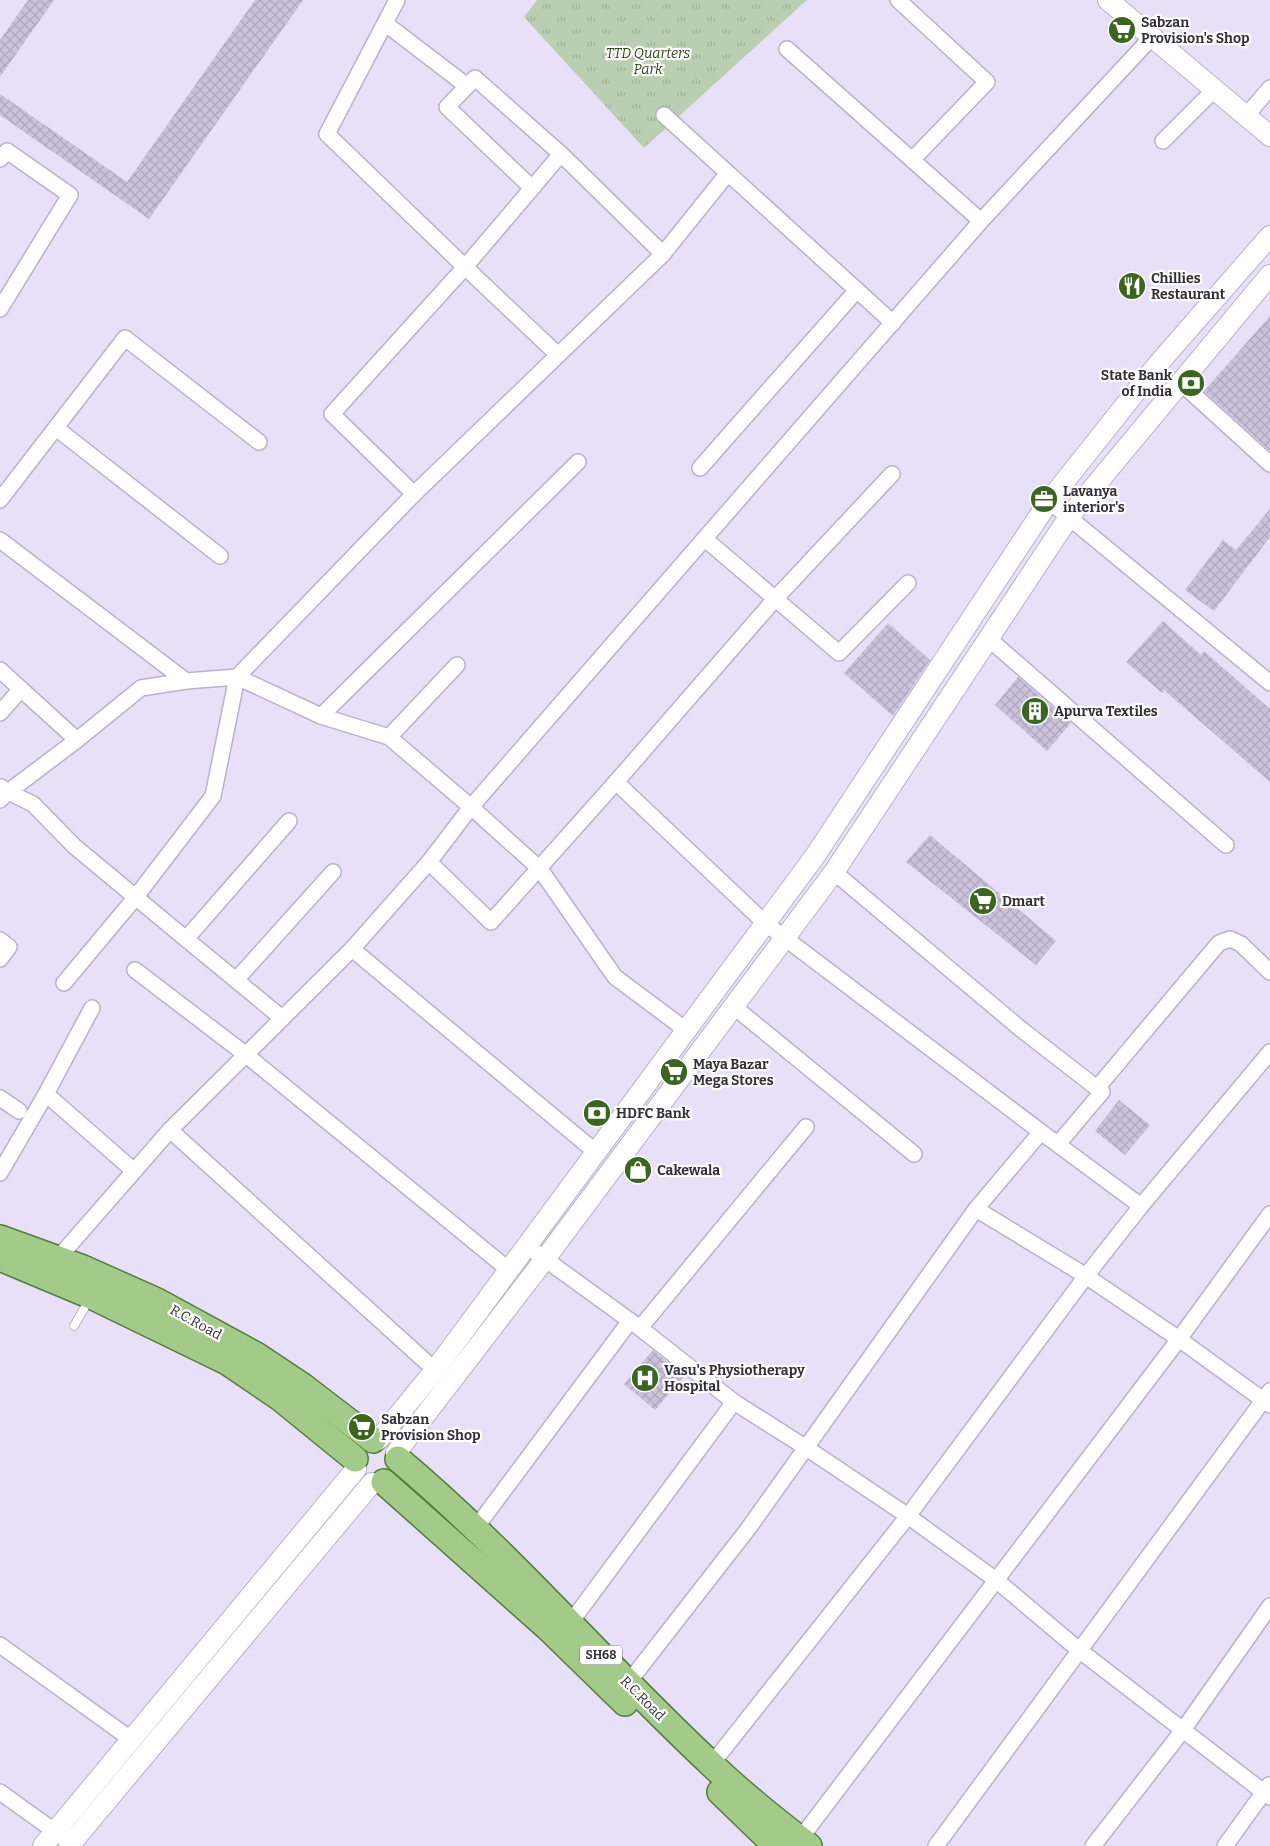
<svg xmlns="http://www.w3.org/2000/svg" width="1270" height="1846" viewBox="0 0 1270 1846" font-family="Bitter,serif">
	<style>
		.park { fill: url(#park-tufts) }
		.building { fill: url(#building-cross-hatch) }
		.lines { fill: none; stroke-linecap: round; stroke-linejoin: round }
		.service-casing { stroke: #bab1ca; stroke-width: 10 }
		.minor-casing { stroke: #bab1ca; stroke-width: 18 }
		.tertiary-casing { stroke: #bab1ca; stroke-width: 22 }
		.primary-casing { stroke: #547d3b; stroke-width: 28 }
		.service { stroke: #fff; stroke-width: 8 }
		.minor { stroke: #fff; stroke-width: 15 }
		.tertiary { stroke: #fff; stroke-width: 20 }
		.primary { stroke: #a3ca89; stroke-width: 25 }
		.labels { text-anchor: middle; stroke-width: 4.5; stroke-linejoin: round; paint-order: stroke }
		.shield { fill: #fff; stroke: #706e75; stroke-width: 1 }
		.shield-label { font-size: 12px; font-weight: bold; fill: #33303a }
		.poi-label { font-size: 14px; font-weight: bold; fill: #33303a; stroke: #fff; text-anchor: start }
		.park-label { font-size: 14px; font-style: italic; fill: #2c4a19; stroke: #fff }
		.street-label { font-size: 14px; fill: #33303a; stroke: #fff }
	</style>
	<defs>
		<pattern id="park-tufts" width="24" height="20" patternUnits="userSpaceOnUse" patternTransform="scale(1.25)"><rect width="24" height="20" fill="#baceb1"/><path d="M3 7l-1-3M5 7V3M7 7l1-3M15 17l-1-3M17 17v-4M19 17l1-3" fill="none" stroke="#a0b199"/></pattern>
		<pattern id="building-cross-hatch" width="8" height="8" patternUnits="userSpaceOnUse" patternTransform="scale(1.25)"><rect width="8" height="8" fill="#cac2db"/><path d="M0 0l8 8M0 8l8-8" fill="none" stroke="#aea7bd"/></pattern>
	</defs>
	<rect width="100%" height="100%" fill="#e8dff9"/>
	<path class="park" d="M537,0H807L644,148L524,17Z"/>
	<g class="building">
		<path d="M28,0H54L0,77V40Z"/>
		<path d="M255,0H303L149,219L0,115V94L127,182Z"/>
		<path d="M1270,316V451L1204,391Z"/>
		<path d="M1270,509V537L1214,611L1185,590L1223,540L1236,550Z"/>
		<path d="M1163,621L1201,655L1204,651L1270,709V782L1164,690L1162,693L1126,662Z"/>
		<path d="M888,623L930,660L893,716L844,673Z"/>
		<path d="M1018,677L1071,723L1047,751L995,705Z"/>
		<path d="M930,835L1056,941L1036,965L906,862Z"/>
		<path d="M1119,1100L1150,1125L1125,1155L1095,1131Z"/>
		<path d="M653,1350L684,1376L655,1410L624,1384Z"/>
	</g>
	<g class="lines">
		<defs>
			<path id="service" d="M74,1326L89,1300"/>
			<g id="minor">
				<path d="M397,0L327,134L465,267L332,414L414,494"/>
				<path d="M898,0L987,82L912,160"/>
				<path d="M386,24L467,86"/>
				<path d="M787,49L981,221"/>
				<path d="M664,115L893,323"/>
				<path d="M1246,116L1270,88"/>
				<path d="M1163,141L1214,90"/>
				<path d="M0,159L7,151L70,195L0,309"/>
				<path d="M532,188L447,107L475,78L561,154L663,254"/>
				<path d="M558,355L465,267L561,154"/>
				<path d="M1181,383L1270,464"/>
				<path d="M56,428L220,556"/>
				<path d="M578,462L321,716L389,737L471,807L540,869L615,977L686,1030"/>
				<path d="M700,468L857,290"/>
				<path d="M0,500L125,338L259,442"/>
				<path d="M1049,501L1270,683"/>
				<path d="M705,539L839,653L908,583"/>
				<path d="M0,540L186,681"/>
				<path d="M989,639L1226,845"/>
				<path d="M0,670L77,740"/>
				<path d="M0,713L21,689"/>
				<path d="M389,737L457,665"/>
				<path d="M616,782L765,923L1041,1132L976,1209"/>
				<path d="M1,787L8,792L33,804L74,846L186,939"/>
				<path d="M0,800L8,792L77,740L141,688L186,681L237,677L414,494L663,254L728,173"/>
				<path d="M429,862L491,922L616,782L775,599L892,474"/>
				<path d="M834,872L1022,1030L1102,1092L1058,1144"/>
				<path d="M0,940L9,947L0,959"/>
				<path d="M352,949L597,1153"/>
				<path d="M135,970L245,1054L509,1270"/>
				<path d="M236,980L333,872"/>
				<path d="M64,983L135,898L213,796L237,677L321,716"/>
				<path d="M733,1006L914,1154"/>
				<path d="M282,1018L186,939L289,821"/>
				<path d="M1097,1088L1219,943L1230,939L1241,944L1270,972"/>
				<path d="M46,1094L134,1171"/>
				<path d="M0,1098L19,1111"/>
				<path d="M170,1130L435,1370"/>
				<path d="M0,1173L46,1094L92,1008"/>
				<path d="M1141,1206L1270,1052"/>
				<path d="M527,1246L640,1328L734,1402L805,1447L908,1516L996,1580L1079,1650L1270,1797"/>
				<path d="M53,1264L170,1130L352,949L429,862L471,807L981,221L1152,37"/>
				<path d="M640,1328L806,1127"/>
				<path d="M475,1529L630,1321"/>
				<path d="M571,1622L734,1402"/>
				<path d="M0,1645L132,1740"/>
				<path d="M628,1683L748,1529L976,1209L1086,1276L1179,1339L1270,1405"/>
				<path d="M711,1765L908,1516L1086,1276L1141,1206L1041,1132"/>
				<path d="M0,1792L64,1838"/>
				<path d="M794,1841L800,1839L1179,1339L1270,1214"/>
				<path d="M936,1846L1270,1391"/>
				<path d="M1093,1846L1183,1730L1270,1606"/>
				<path d="M1225,1846L1269,1785"/>
			</g>
			<g id="tertiary">
				<path d="M1108,0L1270,136"/>
				<path d="M378,1440L435,1370L815,856L1049,501L1158,364L1270,236"/>
				<path d="M396,1453L545,1259L834,872L1069,517L1270,275"/>
				<path d="M43,1846L356,1469"/>
				<path d="M69,1846L372,1483"/>
			</g>
			<g id="primary">
				<path d="M0,1238L83,1268L157,1301L256,1355L304,1387L373,1440"/>
				<path d="M0,1258L91,1296L227,1362L280,1398L355,1459"/>
				<path d="M398,1459C509,1552 604,1664 710,1763C741,1793 775,1820 809,1846"/>
				<path d="M384,1482L548,1628L625,1703"/>
				<path d="M720,1792L776,1846"/>
			</g>
		</defs>
		<use href="#service" class="service-casing"/>
		<use href="#minor" class="minor-casing"/>
		<use href="#tertiary" class="tertiary-casing"/>
		<use href="#primary" class="primary-casing"/>
		<use href="#service" class="service"/>
		<use href="#minor" class="minor"/>
		<use href="#tertiary" class="tertiary"/>
		<use href="#primary" class="primary"/>
	</g>
	<defs>
		<symbol id="supermarket-disc" viewBox="-11 -11 22 22"><circle r="9.5" fill="#3c6521" stroke="#fff"/><path d="M-6-5.5h2.5l.6 2H6L4.5 2H-2.5L-4.4-4H-6ZM-1.5 3.2a1.3 1.3 0 1 0 .1 0ZM3 3.2a1.3 1.3 0 1 0 .1 0Z" fill="#fff"/></symbol>
		<symbol id="restaurant-disc" viewBox="-11 -11 22 22"><circle r="9.5" fill="#3c6521" stroke="#fff"/><path d="M-5-6h1v4h1v-4h1v4h1v-4h1v5L-1.5 .5V6h-2V.5L-5-1ZM5-6V6H3V1.5H1.5Q1.5-4 5-6Z" fill="#fff"/></symbol>
		<symbol id="bank-disc" viewBox="-11 -11 22 22"><circle r="9.5" fill="#3c6521" stroke="#fff"/><path d="M-6-4H6V4H-6ZM0-2.3a2.3 2.3 0 1 0 0 4.6a2.3 2.3 0 1 0 0-4.6Z" fill="#fff"/></symbol>
		<symbol id="office-disc" viewBox="-11 -11 22 22"><circle r="9.5" fill="#3c6521" stroke="#fff"/><path d="M-6-3h4V-5.5h4V-3h4V5H-6ZM-1-4.5V-3h2v-1.5ZM-6 0V1H6V0Z" fill="#fff"/></symbol>
		<symbol id="building-disc" viewBox="-11 -11 22 22"><circle r="9.5" fill="#3c6521" stroke="#fff"/><path d="M-4-6H4V6H1V3H-1V6H-4ZM-2.5-4.3h1.7v1.8h-1.7ZM.8-4.3h1.7v1.8H.8ZM-2.5-1h1.7V.8h-1.7ZM.8-1h1.7V.8H.8Z" fill="#fff"/></symbol>
		<symbol id="shop-disc" viewBox="-11 -11 22 22"><circle r="9.5" fill="#3c6521" stroke="#fff"/><path d="M-5-2.5h2.3a2.7 3.5 0 0 1 5.4 0H5L5.5 6h-11ZM-1.5-2.5h3a1.5 2.3 0 0 0-3 0Z" fill="#fff"/></symbol>
		<symbol id="hospital-disc" viewBox="-11 -11 22 22"><circle r="9.5" fill="#3c6521" stroke="#fff"/><path d="M-5-5h3v3.5h4V-5h3V5h-3V1.5h-4V5h-3Z" fill="#fff"/></symbol>
	</defs>
	<g fill-rule="evenodd">
		<use href="#supermarket-disc" x="1106" y="14" width="32" height="32"/>
		<use href="#restaurant-disc" x="1116" y="270" width="32" height="32"/>
		<use href="#bank-disc" x="1175" y="367" width="32" height="32"/>
		<use href="#office-disc" x="1028" y="483" width="32" height="32"/>
		<use href="#building-disc" x="1019" y="695" width="32" height="32"/>
		<use href="#supermarket-disc" x="967" y="885" width="32" height="32"/>
		<use href="#supermarket-disc" x="658" y="1056" width="32" height="32"/>
		<use href="#bank-disc" x="581" y="1097" width="32" height="32"/>
		<use href="#shop-disc" x="622" y="1154" width="32" height="32"/>
		<use href="#hospital-disc" x="629" y="1362" width="32" height="32"/>
		<use href="#supermarket-disc" x="346" y="1411" width="32" height="32"/>
	</g>
	<g class="labels">
		<rect class="shield" x="580" y="1645.5" width="42" height="19" rx="4"/>
		<g class="shield-label">
			<text x="601" y="1659">SH68</text>
		</g>
		<g class="poi-label">
			<text x="1141" y="27">Sabzan<tspan x="1141" dy="16">Provision's Shop</tspan></text>
			<text x="1151" y="283">Chillies<tspan x="1151" dy="16">Restaurant</tspan></text>
			<text x="1172" y="380" text-anchor="end">State Bank<tspan x="1172" dy="16">of India</tspan></text>
			<text x="1063" y="496">Lavanya<tspan x="1063" dy="16">interior's</tspan></text>
			<text x="1054" y="716">Apurva Textiles</text>
			<text x="1002" y="906">Dmart</text>
			<text x="693" y="1069">Maya Bazar<tspan x="693" dy="16">Mega Stores</tspan></text>
			<text x="616" y="1118">HDFC Bank</text>
			<text x="657" y="1175">Cakewala</text>
			<text x="664" y="1375">Vasu's Physiotherapy<tspan x="664" dy="16">Hospital</tspan></text>
			<text x="381" y="1424">Sabzan<tspan x="381" dy="16">Provision Shop</tspan></text>
		</g>
		<g class="park-label">
			<text x="648" y="58">TTD Quarters<tspan x="648" dy="16">Park</tspan></text>
		</g>
		<g class="street-label">
			<text transform="translate(196 1322) rotate(29)" y="5">R.C.Road</text>
			<text transform="translate(643 1698) rotate(45)" y="5">R.C.Road</text>
		</g>
	</g>
</svg>
